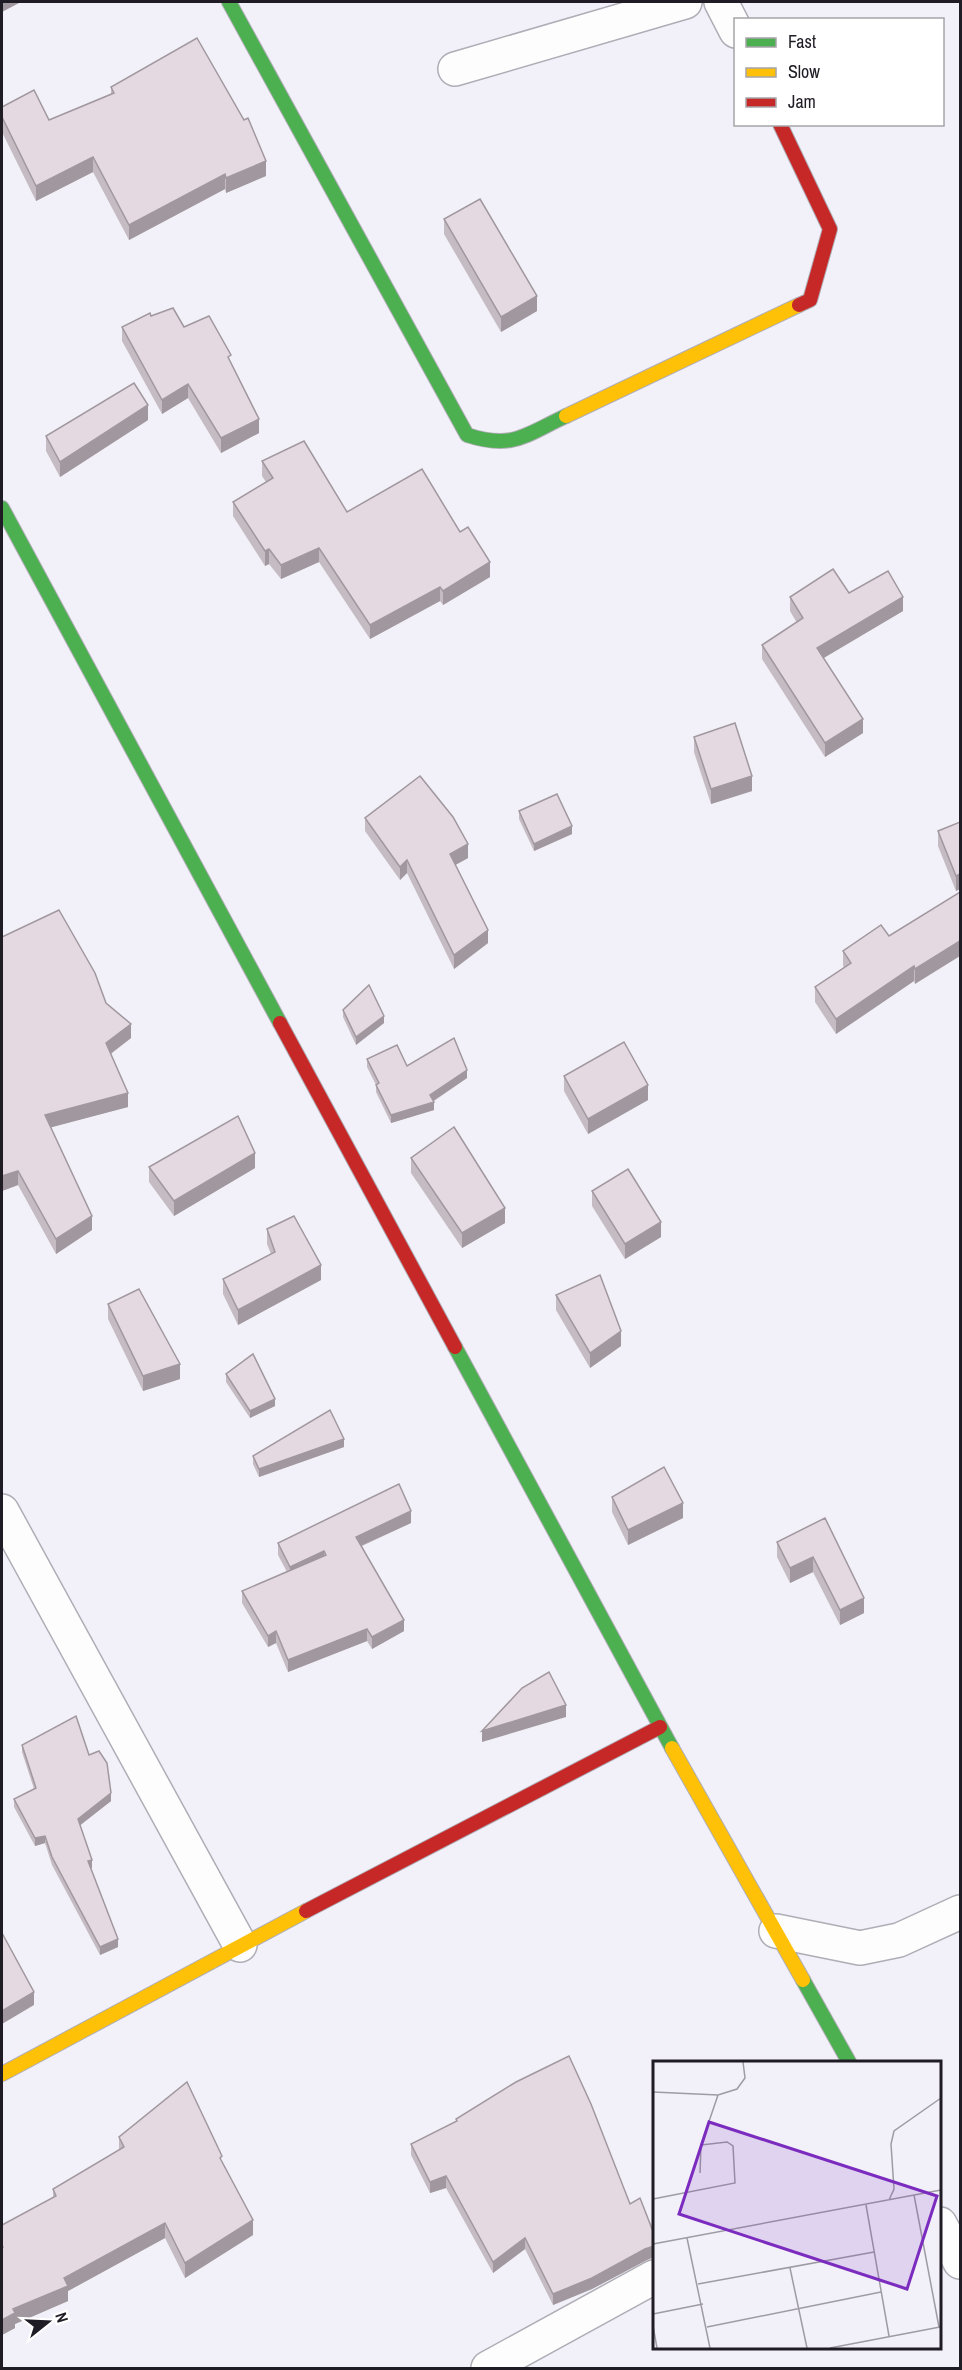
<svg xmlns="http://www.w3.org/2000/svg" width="962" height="2370" viewBox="0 0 962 2370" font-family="'Archivo Narrow',sans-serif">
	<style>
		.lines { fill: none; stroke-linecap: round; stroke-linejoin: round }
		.street-casing { stroke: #afadb5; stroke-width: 36 }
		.fast-casing { stroke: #afadb5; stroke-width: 16 }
		.slow-casing { stroke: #afadb5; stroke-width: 16 }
		.jam-casing { stroke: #afadb5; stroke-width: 16 }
		.street { stroke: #fdfdfe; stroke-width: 33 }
		.fast { stroke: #4caf50; stroke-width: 14 }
		.slow { stroke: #ffc107; stroke-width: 14 }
		.jam { stroke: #c62828; stroke-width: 14 }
		.wall { fill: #c5bbc2 }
		.shaded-wall { fill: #a0989e }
		.building { fill: #e5d9e1; stroke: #a0989e; stroke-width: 1.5 }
		.inset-road { fill: none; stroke: #9e9ba4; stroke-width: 1.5 }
		.view { fill: #7b2cbf; fill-opacity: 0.15; stroke: #7b2cbf; stroke-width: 3 }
		.inset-edge { fill: none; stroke: #201c26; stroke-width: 3 }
	</style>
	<rect width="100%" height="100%" fill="#f2f0f8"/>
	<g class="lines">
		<defs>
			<g id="street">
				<path d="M721,2L736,31"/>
				<path d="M455,69L685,2"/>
				<path d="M2,1511L240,1945"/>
				<path d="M776,1931L860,1948L899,1940L960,1912"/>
				<path d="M940,2224L960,2262"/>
				<path d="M488,2368L654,2277"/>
			</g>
			<g id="fast">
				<path d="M229,2L467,435C513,450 525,435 566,416"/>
				<path d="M2,508L280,1023"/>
				<path d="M455,1347L672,1748"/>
				<path d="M803,1980L849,2062"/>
			</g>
			<g id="slow">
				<path d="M566,416L799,305"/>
				<path d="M672,1748L803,1980"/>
				<path d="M2,2074L306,1911"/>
			</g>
			<g id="jam">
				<path d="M780,124L830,229L810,300L799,305"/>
				<path d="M280,1023L455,1347"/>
				<path d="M306,1911L660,1727"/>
			</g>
		</defs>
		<use href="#street" class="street-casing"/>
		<use href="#fast" class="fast-casing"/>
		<use href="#slow" class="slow-casing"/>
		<use href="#jam" class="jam-casing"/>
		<use href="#street" class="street"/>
		<use href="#fast" class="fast"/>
		<use href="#slow" class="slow"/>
		<use href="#jam" class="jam"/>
	</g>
	<g class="wall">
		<path d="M111,87L266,176L226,193L225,189L129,240L93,172L36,201L2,132V107L49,120L111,94Z"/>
		<path d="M444,219L537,311L501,332L444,234Z"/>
		<path d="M151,316L184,327L231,363L259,433L221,453L188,398L162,414L122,341V327Z"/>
		<path d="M148,420L60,477L46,451V436Z"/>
		<path d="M262,461L347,512L460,532L490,577L443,605L440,601L370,639L319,562L281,579L269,564L265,566L233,516V502L266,482L262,476Z"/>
		<path d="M849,593L903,611L823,658L863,733L825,757L762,659V645L797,623L790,611V597Z"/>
		<path d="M694,737L752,791L711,804L694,752Z"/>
		<path d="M519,811L572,834L534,851L519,819Z"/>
		<path d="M365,818L468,858L455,865L488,943L454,969L407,873L400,880L365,831Z"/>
		<path d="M960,822V889L956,891L938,846V831Z"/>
		<path d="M960,892L915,984L914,981L836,1034L815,1002V987L844,967L843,966V951L889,936Z"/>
		<path d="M2,937L106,1003L131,1038L111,1054L128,1107L51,1127L92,1230L56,1254L18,1185L2,1191Z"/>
		<path d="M343,1010L384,1023L356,1045L343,1017Z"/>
		<path d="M367,1059L407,1066L467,1078L434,1101V1110L391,1123L376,1092V1085L367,1067Z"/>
		<path d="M564,1076L648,1100L588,1134L564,1091Z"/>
		<path d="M411,1158L505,1223L462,1248L411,1173Z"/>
		<path d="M149,1167L255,1168L174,1216L149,1182Z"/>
		<path d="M592,1191L661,1237L625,1259L592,1206Z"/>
		<path d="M267,1229L321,1280L238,1325L223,1294V1279L271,1254L267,1244Z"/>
		<path d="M556,1295L621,1346L590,1368L556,1310Z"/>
		<path d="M108,1304L180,1379L143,1391L108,1319Z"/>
		<path d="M226,1374L275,1406L250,1418L226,1382Z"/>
		<path d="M344,1447L259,1477L253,1464V1456Z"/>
		<path d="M612,1497L683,1518L628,1545L612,1512Z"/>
		<path d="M825,1518L864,1613L840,1625L813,1572L790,1583L777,1557V1542Z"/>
		<path d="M411,1523L362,1546L404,1631L372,1649L367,1641L288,1672L276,1643L268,1647L242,1603V1591L287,1572L278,1555V1543Z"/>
		<path d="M22,1745L89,1755L111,1801L80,1825L92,1868H90L118,1947L100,1955L52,1865L45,1843L35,1846L14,1807V1799L34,1789L22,1752Z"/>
		<path d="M456,2119L645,2261L592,2289L553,2305L525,2249L493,2273L446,2188L430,2193L411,2155V2144L456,2121Z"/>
		<path d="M119,2137L222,2162L253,2235L185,2278L165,2238L68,2291V2301L15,2324V2328L2,2335V2225L53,2197V2189L119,2150Z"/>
	</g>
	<g class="shaded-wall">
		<path d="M2,2H21L2,12Z"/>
		<path d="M93,157V172L36,201V186Z"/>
		<path d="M266,161V176L226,193V178Z"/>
		<path d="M225,174V189L129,240V225Z"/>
		<path d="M537,296V311L501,332V317Z"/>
		<path d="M188,384V398L162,414V400Z"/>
		<path d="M148,405V420L60,477V462Z"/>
		<path d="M259,419V433L221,453V438Z"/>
		<path d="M319,548V562L281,579V565Z"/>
		<path d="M269,549V564L265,566V551Z"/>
		<path d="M490,562V577L443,605V591Z"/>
		<path d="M440,587V601L370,639V625Z"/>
		<path d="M903,597V611L817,662V648Z"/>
		<path d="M863,719V733L825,757V743Z"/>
		<path d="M752,776V791L711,804V789Z"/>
		<path d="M572,826V834L534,851V844Z"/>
		<path d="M468,844V858L450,868V854Z"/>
		<path d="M407,860V873L400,880V867Z"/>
		<path d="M960,874V889L956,891V876Z"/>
		<path d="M488,930V943L454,969V955Z"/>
		<path d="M960,941V956L915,984V969Z"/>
		<path d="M914,966V981L836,1034V1019Z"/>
		<path d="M384,1016V1023L356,1045V1037Z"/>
		<path d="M131,1024V1038L106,1057V1043Z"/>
		<path d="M467,1070V1078L430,1103V1095Z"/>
		<path d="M648,1085V1100L588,1134V1119Z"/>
		<path d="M128,1093V1107L45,1129V1115Z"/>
		<path d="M434,1102V1110L391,1123V1115Z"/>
		<path d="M255,1153V1168L174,1216V1201Z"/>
		<path d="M18,1171V1185L2,1191V1176Z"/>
		<path d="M505,1208V1223L462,1248V1233Z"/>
		<path d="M92,1216V1230L56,1254V1239Z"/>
		<path d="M661,1222V1237L625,1259V1244Z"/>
		<path d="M321,1265V1280L238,1325V1310Z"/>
		<path d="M621,1331V1346L590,1368V1353Z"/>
		<path d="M180,1364V1379L143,1391V1376Z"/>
		<path d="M275,1399V1406L250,1418V1411Z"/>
		<path d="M344,1439V1447L259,1477V1469Z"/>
		<path d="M683,1503V1518L628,1545V1530Z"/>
		<path d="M411,1511V1523L356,1548V1537Z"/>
		<path d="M324,1551V1563L290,1579V1567Z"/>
		<path d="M813,1557V1572L790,1583V1568Z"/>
		<path d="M864,1598V1613L840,1625V1610Z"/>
		<path d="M404,1620V1631L372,1649V1637Z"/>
		<path d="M367,1629V1641L288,1672V1660Z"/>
		<path d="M276,1631V1643L268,1647V1636Z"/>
		<path d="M566,1705V1717L482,1742V1731Z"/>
		<path d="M111,1793V1801L78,1827V1819Z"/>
		<path d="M45,1836V1843L35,1846V1838Z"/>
		<path d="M92,1860V1868L88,1869V1861Z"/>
		<path d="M118,1939V1947L100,1955V1947Z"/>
		<path d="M34,1992V2005L2,2024V2011Z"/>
		<path d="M446,2176V2188L430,2193V2182Z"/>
		<path d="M253,2220V2235L185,2278V2263Z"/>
		<path d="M165,2223V2238L68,2291V2301L15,2324V2328L2,2335V2320L13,2309L64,2278Z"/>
		<path d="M525,2238V2249L493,2273V2262Z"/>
		<path d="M654,2246V2257L645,2261L592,2289L553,2305V2294L645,2249Z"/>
	</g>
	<g class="building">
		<path d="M197,38L244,120L248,118L266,161L226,178L225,174L129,225L93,157L36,186L2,117V107L34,90L49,120L114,93L111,87Z"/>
		<path d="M480,199L537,296L501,317L444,219Z"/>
		<path d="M173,308L184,327L209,316L231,355L228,357L259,419L221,438L188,384L162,400L122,327L150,313L151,316Z"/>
		<path d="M134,383L148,405L60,462L46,436Z"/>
		<path d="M304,441L347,512L422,469L460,532L468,527L490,562L443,591L440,587L370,625L319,548L281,565L269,549L265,551L233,502L273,478L262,461Z"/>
		<path d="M833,569L849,593L888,571L903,597L817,648L863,719L825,743L762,645L803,618L790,597Z"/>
		<path d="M735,723L752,776L711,789L694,737Z"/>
		<path d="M420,776L453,817L468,844L450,854L488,930L454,955L407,860L400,867L365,818Z"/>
		<path d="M557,794L572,826L534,844L519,811Z"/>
		<path d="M960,822V874L956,876L938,831Z"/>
		<path d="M960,892V941L915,969L914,966L836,1019L815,987L851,963L843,951L881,925L889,936Z"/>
		<path d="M59,910L95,973L106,1003L131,1024L106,1043L128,1093L45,1115L92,1216L56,1239L18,1171L2,1176V937Z"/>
		<path d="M369,985L384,1016L356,1037L343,1010Z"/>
		<path d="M454,1038L467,1070L430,1095L434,1102L391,1115L376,1085L379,1083L367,1059L397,1045L407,1066Z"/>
		<path d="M624,1042L648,1085L588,1119L564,1076Z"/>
		<path d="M238,1116L255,1153L174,1201L149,1167Z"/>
		<path d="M454,1127L505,1208L462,1233L411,1158Z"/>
		<path d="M628,1169L661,1222L625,1244L592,1191Z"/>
		<path d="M294,1216L321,1265L238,1310L223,1279L275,1252L267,1229Z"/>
		<path d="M600,1275L621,1331L590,1353L556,1295Z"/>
		<path d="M139,1289L180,1364L143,1376L108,1304Z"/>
		<path d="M253,1354L275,1399L250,1411L226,1374Z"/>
		<path d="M330,1410L344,1439L259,1469L253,1456Z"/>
		<path d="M664,1467L683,1503L628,1530L612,1497Z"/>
		<path d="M399,1484L411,1511L356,1537L404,1620L372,1637L367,1629L288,1660L276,1631L268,1636L242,1591L326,1555L324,1551L290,1567L278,1543Z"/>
		<path d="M825,1518L864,1598L840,1610L813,1557L790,1568L777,1542Z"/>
		<path d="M549,1672L566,1705L482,1731L522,1688Z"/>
		<path d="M76,1716L89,1755L99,1751L107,1763L111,1793L78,1819L92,1860L88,1861L118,1939L100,1947L52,1857L45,1836L35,1838L14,1799L36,1788L22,1745Z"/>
		<path d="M2,1933L34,1992L2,2011Z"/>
		<path d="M569,2056L591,2104L630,2204L640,2198L654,2234V2246L645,2249L592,2278L553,2294L525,2238L493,2262L446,2176L430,2182L411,2144L457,2121L456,2119L516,2082Z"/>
		<path d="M187,2082L222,2156L220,2158L253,2220L185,2263L165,2223L64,2278L68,2286L13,2309L15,2313L2,2320V2248L3,2247L2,2245V2225L56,2196L53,2189L124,2147L119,2137Z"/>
	</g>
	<g transform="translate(653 2061)">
		<rect width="288" height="288" fill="#f2f0f8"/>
		<path class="inset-road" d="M0,31L65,34L84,28L92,17L90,1M47,112L48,84L65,34M261,134L286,266M0,138L82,122L80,85L74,81L48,84M236,139L241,128L238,83L241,70L288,37M213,144L236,275M34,177L57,287M0,183L288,129M137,207L154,287M45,223L221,191M0,253L50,243M0,265L4,287M54,266L228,231M177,287L287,266"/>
		<path class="view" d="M56,61L284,135L254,228L26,153Z"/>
		<rect width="288" height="288" class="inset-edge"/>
	</g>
	<rect width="962" height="2370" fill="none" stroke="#201c26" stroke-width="6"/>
	<rect x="734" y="18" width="210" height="108" fill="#ffffff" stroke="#a6a4a8" stroke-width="1.5"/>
	<rect x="746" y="38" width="30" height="9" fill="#4caf50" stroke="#a6a4a8" stroke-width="1.5"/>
	<text x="788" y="48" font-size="18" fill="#201c26">Fast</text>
	<rect x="746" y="68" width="30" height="9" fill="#ffc107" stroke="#a6a4a8" stroke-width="1.5"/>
	<text x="788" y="78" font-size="18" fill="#201c26">Slow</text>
	<rect x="746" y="98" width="30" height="9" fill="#c62828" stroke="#a6a4a8" stroke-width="1.5"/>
	<text x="788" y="108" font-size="18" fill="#201c26">Jam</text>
	<g transform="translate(48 2322) rotate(72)" stroke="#ffffff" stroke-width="4.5" paint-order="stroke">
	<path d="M0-4.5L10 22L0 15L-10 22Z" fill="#201c26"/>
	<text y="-9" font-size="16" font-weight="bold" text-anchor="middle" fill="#201c26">N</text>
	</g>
</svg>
